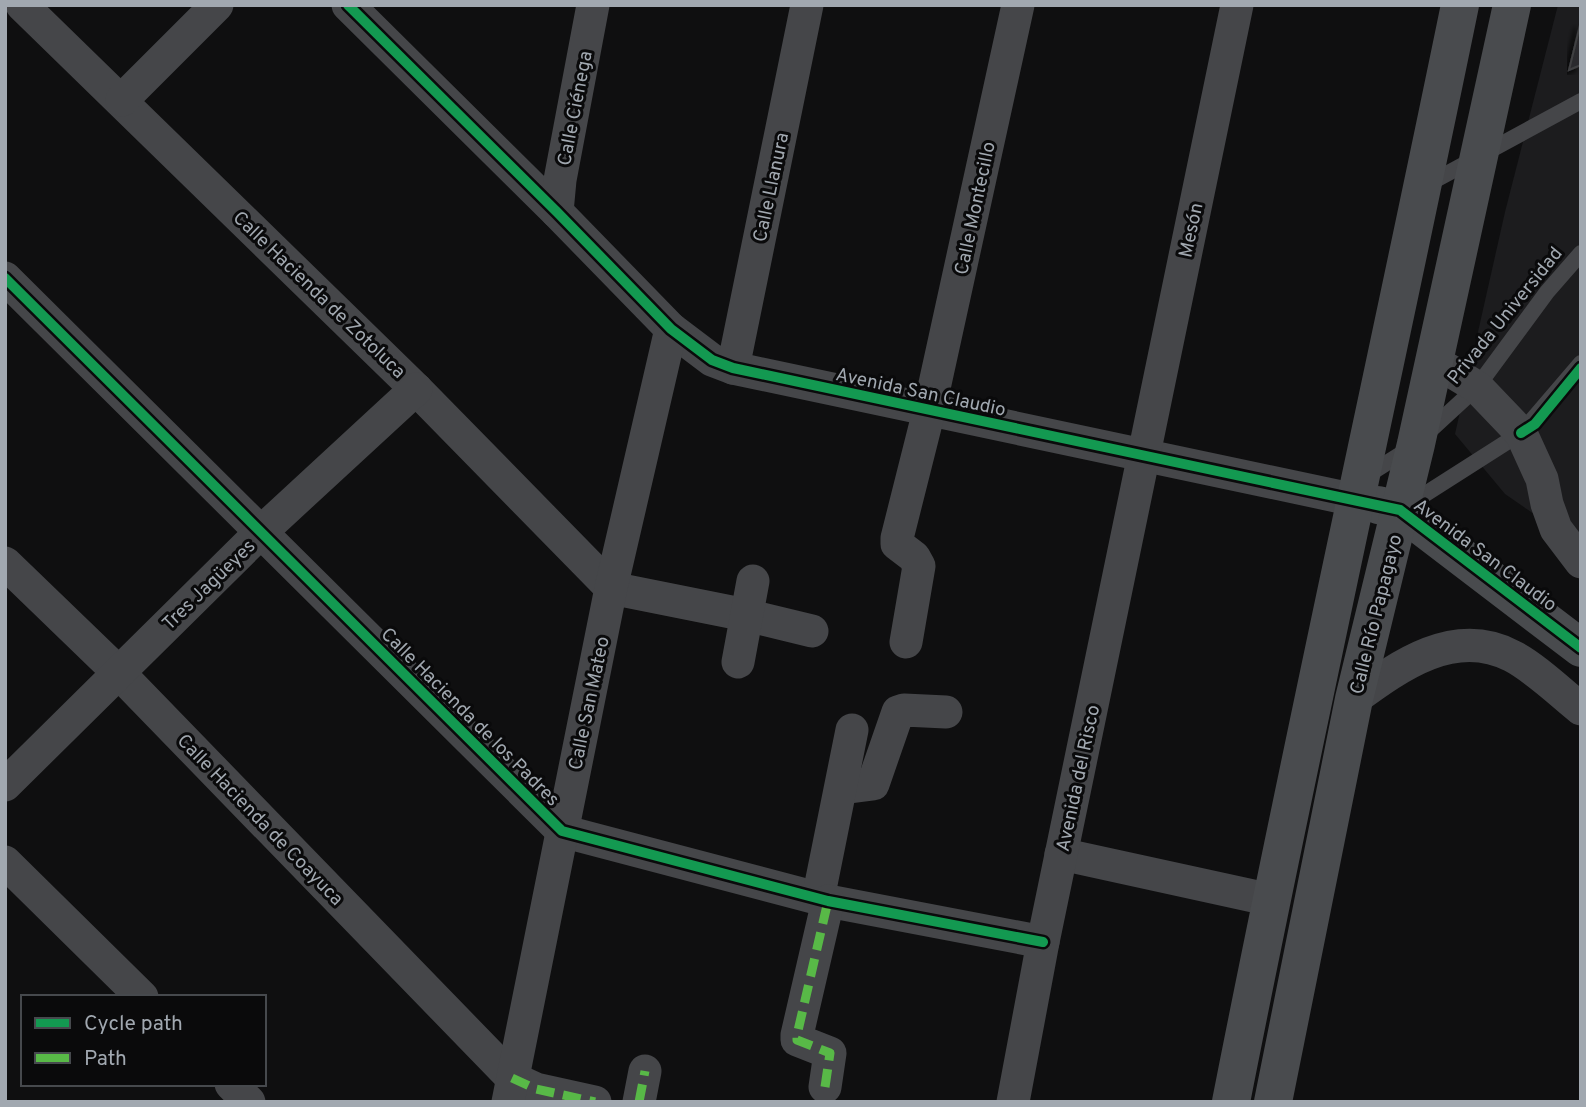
<svg xmlns="http://www.w3.org/2000/svg" width="1586" height="1107" viewBox="0 0 1586 1107" font-family="Overpass,sans-serif">
	<style>
		.built { fill: #1c1c1e }
		.building { fill: #2b2c2e; stroke: #3f4043; stroke-width: 2; filter: url(#shadow) }
		.lines { fill: none; stroke-linecap: round; stroke-linejoin: round }
		.lane { stroke: #454649; stroke-width: 16 }
		.street { stroke: #454649; stroke-width: 33 }
		.secondary { stroke: #494b4e; stroke-width: 38 }
		.quiet { stroke: #58b947; stroke-width: 9; stroke-dasharray: 18 9; stroke-linecap: butt }
		.cycleway-casing { stroke: #0a0a0b; stroke-width: 15 }
		.cycleway { stroke: #139951; stroke-width: 10 }
		.labels { text-anchor: middle; stroke-width: 6; stroke-linejoin: round; paint-order: stroke }
		.street-label { font-size: 19px; fill: #a1a8b0; stroke: #0a0a0b }
	</style>
	<defs>
		<filter id="shadow"><feDropShadow dx="-6" dy="6" stdDeviation="2" flood-color="#0009"/></filter>
	</defs>
	<rect width="100%" height="100%" fill="#0f0f10"/>
	<path class="built" d="M1558,5H1581V544L1560,532L1505,494L1455,434L1505,212Z"/>
	<path class="building" d="M1581,21V65L1569,70Z"/>
	<g class="lines">
		<g class="lane">
			<path d="M1428,184L1581,101"/>
			<path d="M1426,434L1477,387L1547,292L1581,253"/>
			<path d="M1366,476L1409,449"/>
			<path d="M1405,507L1521,433L1581,363"/>
		</g>
		<g class="street">
			<path d="M22,5L416,389L611,588L746,615L812,631"/>
			<path d="M348,5L557,212L671,329L712,360L733,368L1355,500"/>
			<path d="M122,100L217,5"/>
			<path d="M557,212L560,180L593,5"/>
			<path d="M5,278L562,831L828,901L1043,942"/>
			<path d="M1434,361L1477,387L1521,433L1542,479L1547,504L1556,529L1581,562"/>
			<path d="M733,368L807,5"/>
			<path d="M5,563L118,672L512,1078L536,1089L595,1102"/>
			<path d="M906,642L919,566L914,557L897,544V538L929,411L1018,5"/>
			<path d="M738,662L753,581"/>
			<path d="M1354,699C1400,665 1455,626 1512,656C1534,667 1561,693 1581,709"/>
			<path d="M5,785L261,532L416,389"/>
			<path d="M842,788L873,784L898,712L904,710L946,712"/>
			<path d="M1061,854L1271,900"/>
			<path d="M5,862L142,997"/>
			<path d="M818,899L852,730"/>
			<path d="M231,1084L249,1102"/>
			<path d="M825,1087L830,1053L797,1040V1035L828,901"/>
			<path d="M508,1102L611,588L671,329"/>
			<path d="M639,1102L645,1071"/>
			<path d="M1013,1102L1043,942L1237,5"/>
		</g>
		<g class="secondary">
			<path d="M1378,505L1400,510L1581,648"/>
			<path d="M1231,1102C1303,735 1385,371 1460,5"/>
			<path d="M1273,1102L1354,699L1416,444L1512,5"/>
		</g>
		<g class="quiet">
			<path d="M512,1078L536,1089L595,1102"/>
			<path d="M825,1087L830,1053L797,1040V1035L828,901"/>
			<path d="M639,1102L645,1071"/>
		</g>
		<defs>
			<g id="cycleway">
				<path d="M348,5L557,212L671,329L712,360L733,368L1400,510L1581,648"/>
				<path d="M5,278L562,831L828,901L1043,942"/>
				<path d="M1521,433L1535,424L1581,368"/>
			</g>
		</defs>
		<use href="#cycleway" class="cycleway-casing"/>
		<use href="#cycleway" class="cycleway"/>
	</g>
	<g class="labels">
		<g class="street-label">
			<text transform="translate(574 108) rotate(-79)" y="7">Calle Ciénega</text>
			<text transform="translate(770 187) rotate(-78)" y="7">Calle Llanura</text>
			<text transform="translate(974 208) rotate(-78)" y="7">Calle Montecillo</text>
			<text transform="translate(1190 230) rotate(-78)" y="7">Mesón</text>
			<text transform="translate(320 294) rotate(44)" y="7">Calle Hacienda de Zotoluca</text>
			<text transform="translate(1504 315) rotate(-51)" y="7">Privada Universidad</text>
			<text transform="translate(921 391) rotate(12)" y="7">Avenida San Claudio</text>
			<text transform="translate(1486 554) rotate(37)" y="7">Avenida San Claudio</text>
			<text transform="translate(208 584) rotate(-44)" y="7">Tres Jagüeyes</text>
			<text transform="translate(1375 614) rotate(-76)" y="7">Calle Río Papagayo</text>
			<text transform="translate(588 703) rotate(-78)" y="7">Calle San Mateo</text>
			<text transform="translate(471 716) rotate(45)" y="7">Calle Hacienda de los Padres</text>
			<text transform="translate(1077 778) rotate(-78)" y="7">Avenida del Risco</text>
			<text transform="translate(261 819) rotate(46)" y="7">Calle Hacienda de Coayuca</text>
		</g>
	</g>
	<rect width="1586" height="1107" fill="none" stroke="#a1a8b0" stroke-width="14"/>
	<rect x="21" y="995" width="245" height="91" fill="#0a0a0b" stroke="#46494d" stroke-width="2"/>
	<rect x="35" y="1018" width="35" height="10" fill="#139951" stroke="#46494d" stroke-width="2"/>
	<text x="84" y="1030" font-size="21" fill="#a1a8b0">Cycle path</text>
	<rect x="35" y="1053" width="35" height="10" fill="#58b947" stroke="#46494d" stroke-width="2"/>
	<text x="84" y="1065" font-size="21" fill="#a1a8b0">Path</text>
</svg>
